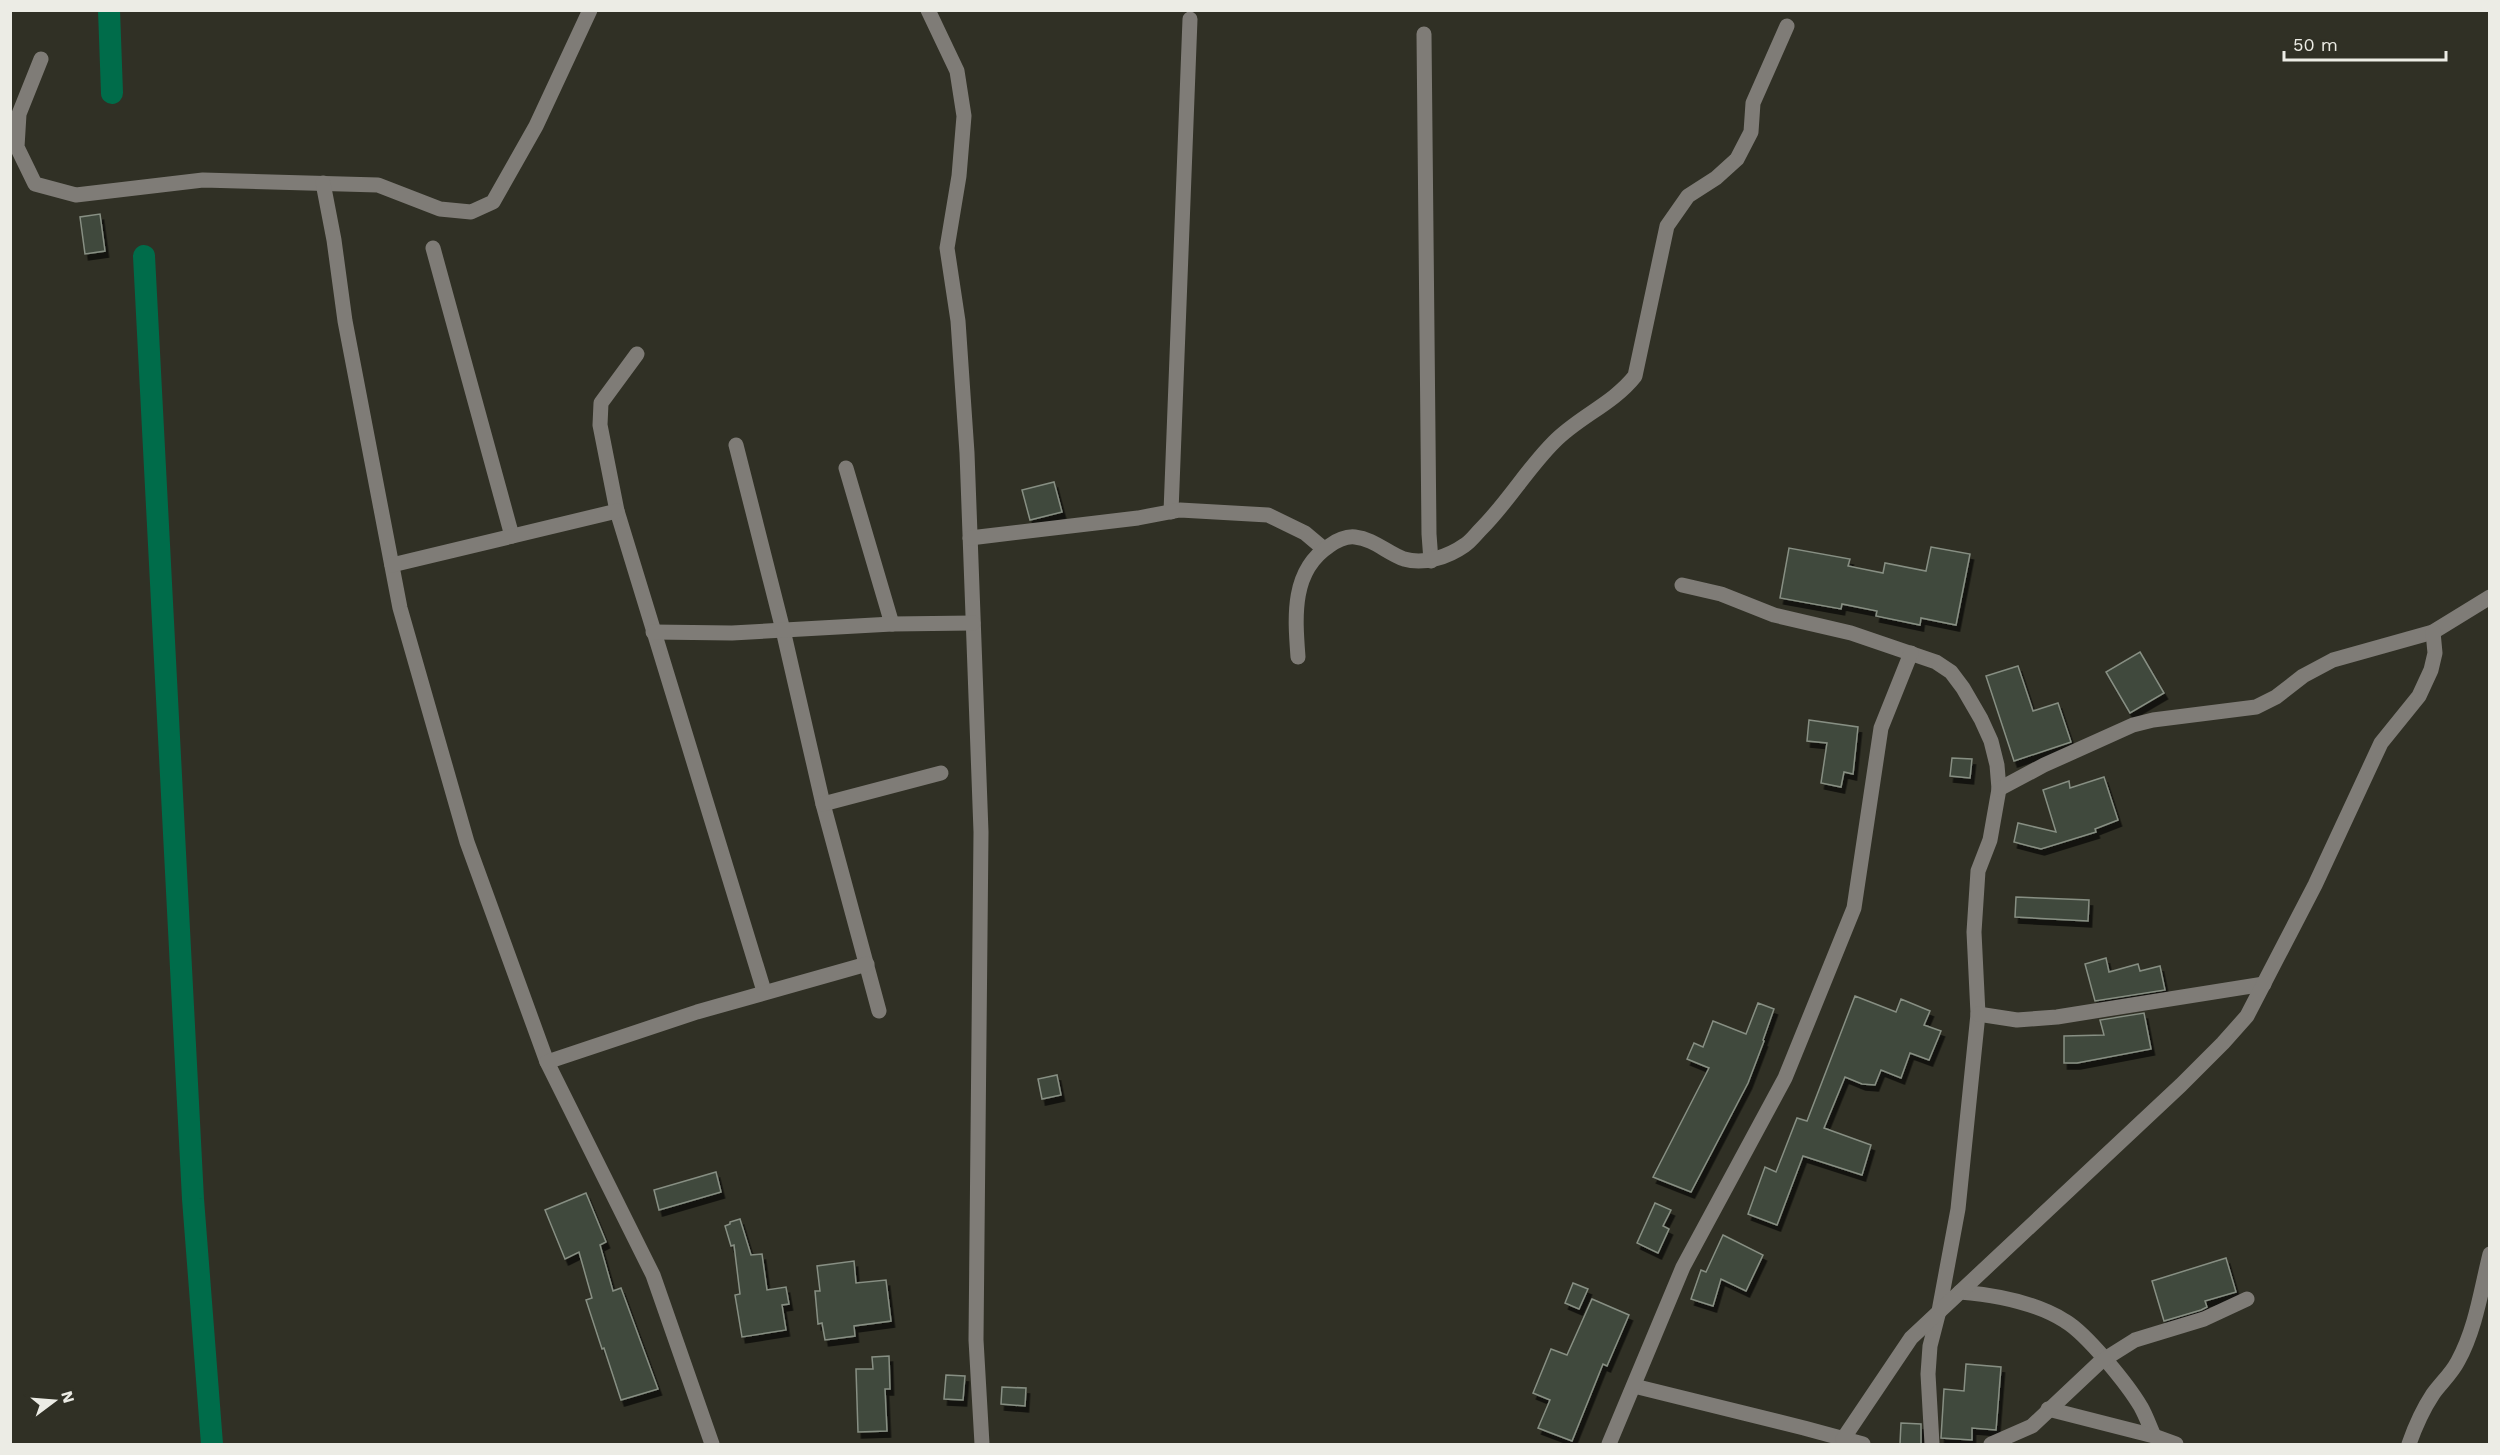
<svg xmlns="http://www.w3.org/2000/svg" width="2500" height="1455" viewBox="0 0 2500 1455" font-family="'Work Sans',sans-serif">
	<style>
		.lines { fill: none; stroke-linecap: round; stroke-linejoin: round }
		.canal { stroke: #006c4a; stroke-width: 22 }
		.building { fill: #40483d; stroke: #878f83; stroke-width: 1.5; filter: url(#shadow) }
		.minor { stroke: #7f7c77; stroke-width: 15 }
	</style>
	<defs>
		<filter id="shadow"><feDropShadow dx="3.5" dy="6" stdDeviation="0" flood-color="#0009"/></filter>
	</defs>
	<rect width="100%" height="100%" fill="#303025"/>
	<g class="lines">
		<g class="canal">
			<path d="M109,10L112,93"/>
			<path d="M144,256L193,1199L212,1444"/>
		</g>
	</g>
	<g class="building">
		<path d="M100,214L105,251L85,254L80,217Z"/>
		<path d="M1054,482L1062,512L1030,520L1022,490Z"/>
		<path d="M1931,547L1970,554L1956,625L1921,618L1920,625L1876,616L1877,611L1842,604L1841,609L1780,598L1789,548L1850,559L1848,566L1883,573L1885,563L1926,571Z"/>
		<path d="M2140,652L2164,693L2130,713L2106,672Z"/>
		<path d="M2018,666L2033,711L2058,703L2071,742L2014,761L1986,676Z"/>
		<path d="M1809,720L1858,727L1853,774L1844,772L1841,787L1821,783L1827,743L1807,741Z"/>
		<path d="M1952,758L1972,759L1970,778L1950,776Z"/>
		<path d="M2104,777L2118,820L2095,829L2096,832L2041,849L2014,842L2018,823L2056,832L2043,790L2069,781L2070,788Z"/>
		<path d="M2016,897L2089,900L2088,921L2015,917Z"/>
		<path d="M2106,958L2109,972L2138,964L2140,971L2160,966L2165,990L2095,1001L2085,964Z"/>
		<path d="M1855,996L1896,1012L1901,999L1930,1011L1924,1025L1941,1031L1929,1060L1910,1053L1901,1078L1881,1070L1875,1085L1862,1084L1845,1077L1824,1128L1871,1145L1862,1175L1803,1156L1777,1225L1748,1214L1765,1167L1776,1172L1797,1118L1807,1121Z"/>
		<path d="M1758,1003L1774,1009L1763,1040L1764,1041L1748,1083L1691,1192L1653,1177L1709,1068L1687,1059L1694,1043L1703,1047L1713,1021L1746,1034Z"/>
		<path d="M2144,1013L2151,1049L2077,1063H2064V1036L2104,1035L2100,1020Z"/>
		<path d="M1057,1075L1061,1095L1042,1099L1038,1079Z"/>
		<path d="M716,1172L721,1192L659,1210L654,1190Z"/>
		<path d="M586,1193L606,1242L600,1245L613,1291L621,1288L658,1389L621,1400L604,1348L602,1349L586,1300L592,1298L579,1252L565,1259L545,1210Z"/>
		<path d="M1655,1203L1671,1210L1663,1226L1669,1229L1658,1253L1637,1243Z"/>
		<path d="M740,1219L751,1255L762,1254L767,1290L786,1287L789,1304L782,1305L786,1330L742,1337L735,1295L740,1294L734,1245L731,1246L725,1226L730,1224V1222Z"/>
		<path d="M1723,1235L1763,1255L1746,1291L1721,1279L1713,1306L1691,1299L1701,1270L1706,1272Z"/>
		<path d="M2226,1258L2236,1292L2205,1301L2207,1307L2201,1310L2164,1321L2152,1281Z"/>
		<path d="M854,1261L856,1283L886,1280L891,1321L854,1326L855,1336L825,1340L822,1323L818,1324L815,1291H820L817,1266Z"/>
		<path d="M1573,1283L1588,1289L1579,1309L1565,1303Z"/>
		<path d="M1592,1299L1629,1315L1607,1366L1603,1364L1572,1441L1538,1428L1550,1400L1533,1393L1551,1349L1567,1355Z"/>
		<path d="M889,1356L890,1389H885L887,1431L858,1432L856,1369H873L872,1357Z"/>
		<path d="M1966,1364L2001,1367L1996,1430L1972,1428V1440L1941,1438L1944,1389L1964,1391Z"/>
		<path d="M946,1375L965,1376L963,1400L944,1399Z"/>
		<path d="M1002,1387L1026,1388L1025,1406L1001,1404Z"/>
		<path d="M1901,1423L1921,1424V1444H1900Z"/>
	</g>
	<g class="lines">
		<g class="minor">
			<path d="M928,10L957,71L964,116L959,176L947,248L958,321L967,453L981,832L976,1340L982,1444"/>
			<path d="M1424,34L1429,534L1431,561"/>
			<path d="M41,59L19,114L17,147L35,184L76,195L203,180L378,185L440,209L471,212L493,202L536,126L590,10"/>
			<path d="M323,183L334,240L345,321L400,608L467,842L547,1062L653,1275L712,1444"/>
			<path d="M433,248L512,536"/>
			<path d="M637,354L601,403L600,425L617,511L764,991"/>
			<path d="M736,445L783,630L823,804L879,1011"/>
			<path d="M846,468L892,624"/>
			<path d="M1171,512L1190,19"/>
			<path d="M970,538L1138,518L1180,510L1268,515L1305,533L1324,549"/>
			<path d="M392,565L617,511"/>
			<path d="M1682,585L1721,594L1774,615L1851,633L1936,662L1951,672L1963,688L1981,719L1991,741L1997,765L1999,789L1990,840L1978,871L1974,932L1978,1014L1958,1209L1939,1311L1930,1346L1928,1374L1932,1444"/>
			<path d="M653,632L732,633L892,624L973,623"/>
			<path d="M1298,657C1295,617 1291,571 1329,546C1336,541 1346,536 1355,537C1374,539 1387,553 1404,559C1424,565 1448,557 1465,545C1471,541 1476,534 1481,529C1508,502 1527,469 1554,442C1578,417 1613,404 1635,376L1667,226L1688,196L1716,178L1737,159L1751,132L1753,103L1787,26"/>
			<path d="M1999,789L2044,765L2133,725L2153,720L2256,707L2276,697L2303,676L2333,660L2433,632L2490,597"/>
			<path d="M823,804L941,773"/>
			<path d="M1978,1014L2017,1020L2057,1017L2264,984"/>
			<path d="M547,1062L697,1012L867,964"/>
			<path d="M1960,1292C1995,1295 2035,1302 2065,1321C2087,1334 2128,1385 2141,1407C2146,1416 2150,1427 2154,1436"/>
			<path d="M1634,1386L1804,1428L1863,1444"/>
			<path d="M2048,1409L2154,1436L2176,1444"/>
			<path d="M1843,1439L1911,1338L2181,1085L2223,1043L2247,1016L2315,885L2381,743L2419,696L2431,670L2435,653L2433,632"/>
			<path d="M1609,1444L1683,1267L1785,1078L1854,908L1881,728L1911,653"/>
			<path d="M1991,1444L2032,1426L2100,1362L2135,1340L2204,1319L2247,1299"/>
			<path d="M2409,1444C2415,1427 2423,1409 2433,1394C2441,1383 2452,1373 2458,1361C2476,1328 2481,1290 2490,1254"/>
		</g>
	</g>
	<rect width="2500" height="1455" fill="none" stroke="#ecece5" stroke-width="24"/>
	<g transform="translate(54 1401) rotate(74)" stroke="#303025" stroke-width="4.5" paint-order="stroke">
	<path d="M0-4.5L10 22L0 15L-10 22Z" fill="#ecece5"/>
	<text y="-9" font-size="16" font-weight="bold" text-anchor="middle" fill="#ecece5">N</text>
	</g>
	<path d="M2284 51v9h162v-9" fill="none" stroke="#ecece5" stroke-width="3"/>
	<text x="2293" y="51" font-size="18" fill="#ecece5" stroke="#303025" stroke-width="4.5" paint-order="stroke">50 m</text>
</svg>
